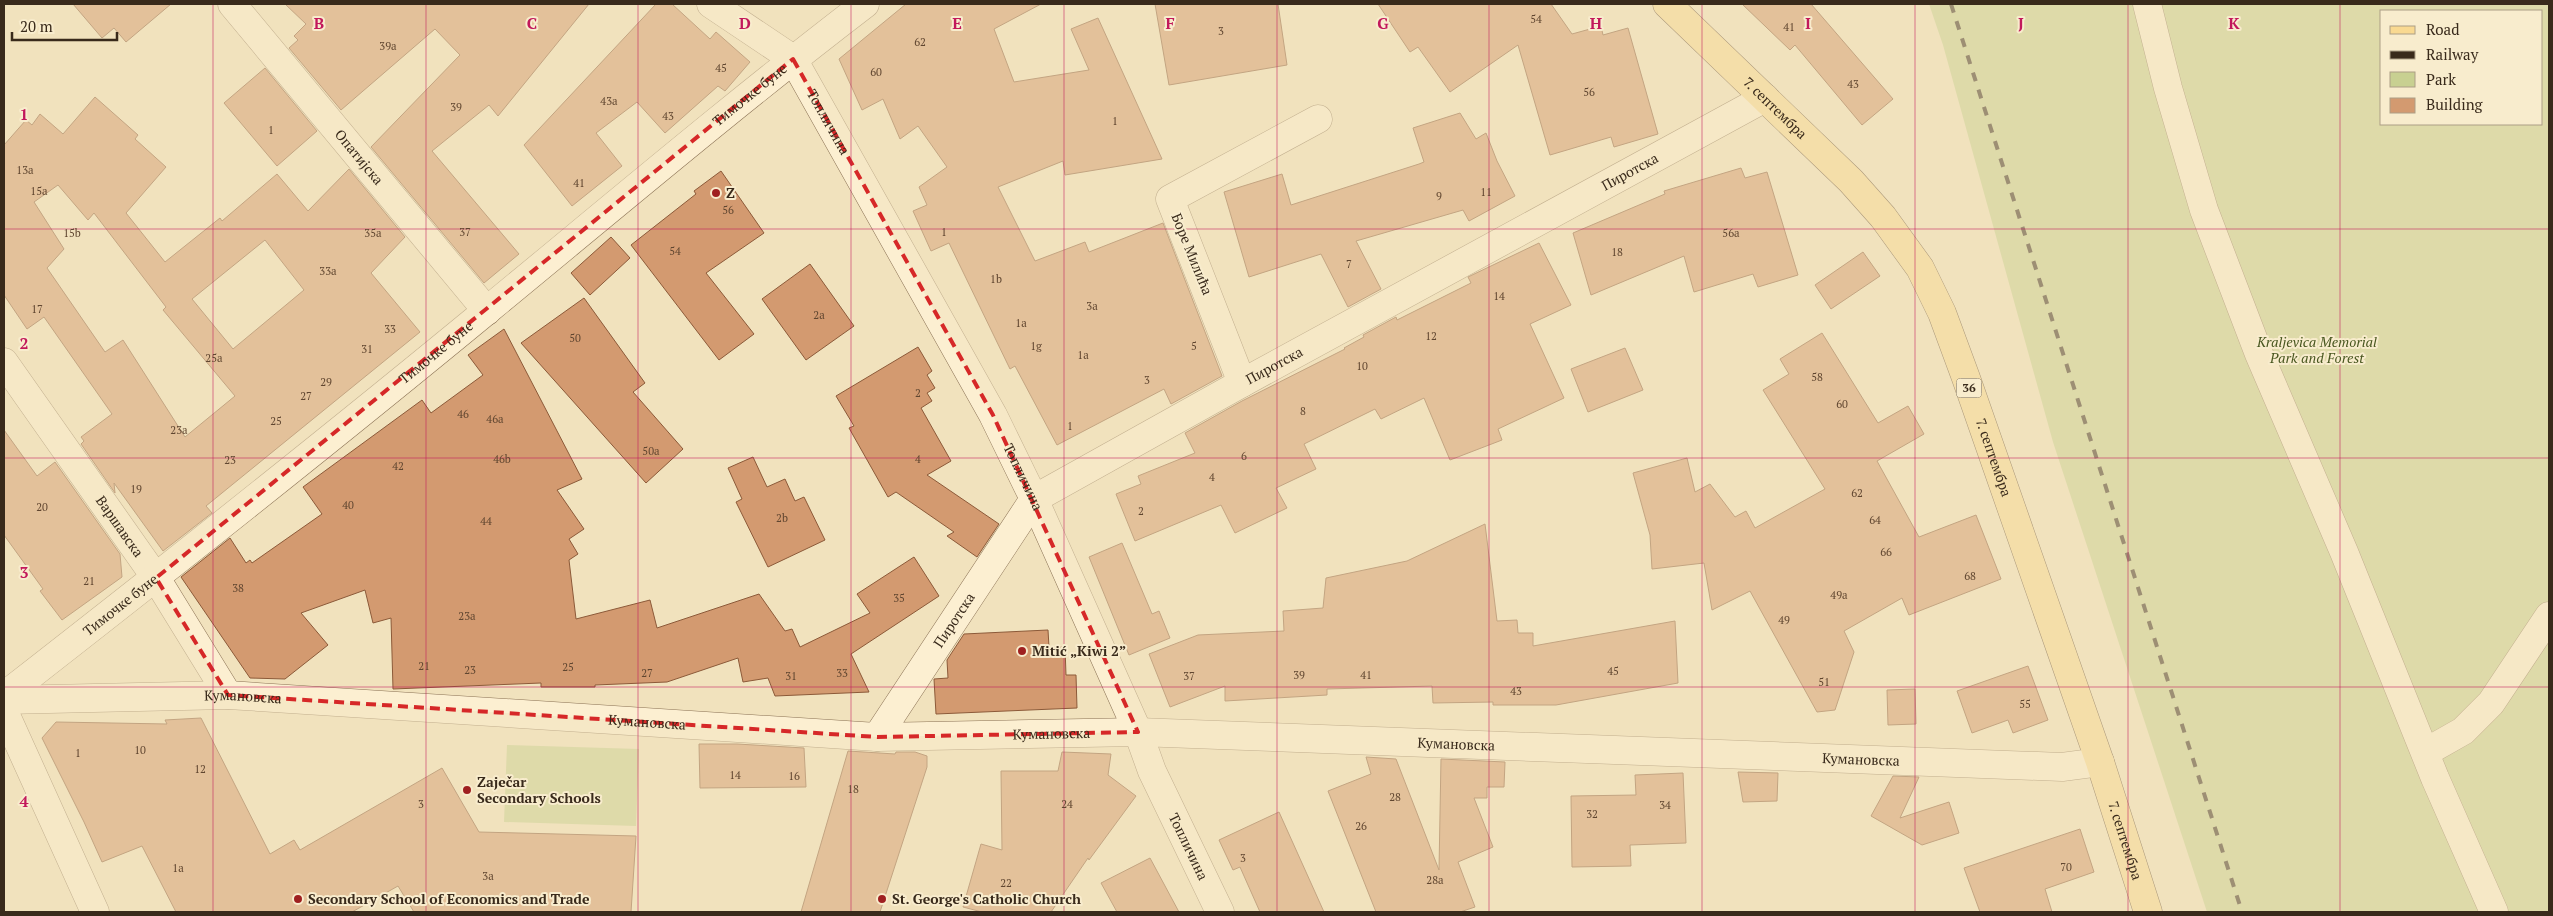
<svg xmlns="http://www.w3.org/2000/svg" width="2553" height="916" viewBox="0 0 2553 916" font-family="'PT Serif',serif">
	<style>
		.green { fill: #c8d091; fill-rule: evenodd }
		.building { fill: #d39a70; stroke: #8c5a39; fill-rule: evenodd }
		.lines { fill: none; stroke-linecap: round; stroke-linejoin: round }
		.minor-casing { stroke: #8b7255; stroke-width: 29 }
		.primary-casing { stroke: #58402a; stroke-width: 29 }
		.minor { stroke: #fcefd1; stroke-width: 28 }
		.primary { stroke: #f9d991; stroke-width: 28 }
		.rail { stroke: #392a1b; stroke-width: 4; stroke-dasharray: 9 9; stroke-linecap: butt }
		.marked { fill: none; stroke: #d62828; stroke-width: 4; stroke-dasharray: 10 6; stroke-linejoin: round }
		.grid { fill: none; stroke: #c2185b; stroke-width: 1; stroke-opacity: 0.55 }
		.poi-dot { fill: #9f2020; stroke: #f8eccd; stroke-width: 2 }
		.labels { text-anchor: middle; stroke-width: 4; stroke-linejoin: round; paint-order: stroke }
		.number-label { font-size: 11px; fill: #604630 }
		.shield { fill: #f8eccd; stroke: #726450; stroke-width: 1 }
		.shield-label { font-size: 12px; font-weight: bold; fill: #392a1b }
		.street-label { font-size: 14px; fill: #392a1b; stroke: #f8eccd }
		.poi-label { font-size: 14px; font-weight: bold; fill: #392a1b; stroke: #f8eccd; text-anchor: start }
		.park-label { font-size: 14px; font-style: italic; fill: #495720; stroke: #f8eccd }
		.grid-label { font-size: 16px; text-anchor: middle; font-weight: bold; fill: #c2185b; stroke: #f8eccd; stroke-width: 4; stroke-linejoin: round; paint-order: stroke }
	</style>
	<rect width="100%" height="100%" fill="#f1e2bd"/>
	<g class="green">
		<path d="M1929,4H2549V912H2207L2053,442L1943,45ZM2382,11H2542V124H2382Z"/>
		<path d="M507,745L639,749L636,826L504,822Z"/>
	</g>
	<g class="building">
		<path d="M73,4H171L126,42L114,28L102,38Z"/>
		<path d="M285,4H589L498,116L489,105L432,151L519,254L484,283L371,147L460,55L435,29L341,110L289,48L298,40L294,36L306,24Z"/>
		<path d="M656,4H672L710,39L716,32L750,62L725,91L718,86L665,133L637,102L596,133L622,166L572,206L524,145Z"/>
		<path d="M906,4H1041L994,29L1014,82L1089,70L1071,29L1098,18L1162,159L1065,175L1063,161L998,187L1035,261L1085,242L1089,252L1163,223L1222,376L1171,404L1164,389L1057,445L1015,366L1010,369L949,243L931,251L913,211L927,205L919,187L947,167L918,126L900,139L883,99L862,110L839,59Z"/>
		<path d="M1155,4H1278L1287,65L1169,85Z"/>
		<path d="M1378,4H1551L1572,34L1601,26L1603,35L1628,28L1658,134L1614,147L1611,137L1550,155L1518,45L1450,92L1418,47L1410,52Z"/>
		<path d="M1742,4H1811L1893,99L1862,125L1795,45L1790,50Z"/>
		<path d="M265,68L317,131L277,166L224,103Z"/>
		<path d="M95,97L138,135L135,139L166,167L126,213L165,262L220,218L222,221L277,174L308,211L349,169L405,237L371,273L420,332L206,506L212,513L163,551L114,483L115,493L81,444L84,441L81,437L112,414L44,317L27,329L4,295V145L26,120L32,125L40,114L63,134ZM58,185L88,220L94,213L166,307L163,310L235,396L185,437L123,340L105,352L47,268L64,249L34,202ZM265,240L304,290L233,349L192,299Z"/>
		<path d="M1460,113L1476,139L1486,133L1497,161L1515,196L1469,221L1463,210L1356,241L1381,289L1348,307L1321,254L1249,277L1224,192L1282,174L1291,205L1419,164L1424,162L1413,128Z"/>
		<path d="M1741,168L1745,178L1767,172L1798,275L1758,287L1753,274L1694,292L1684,256L1591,295L1573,233L1665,194L1664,191Z"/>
		<path d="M721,171L764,233L706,273L754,334L719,360L631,245L696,194L694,191Z"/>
		<path d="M611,237L630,258L590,295L571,273Z"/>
		<path d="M1539,243L1571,305L1530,324L1564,398L1498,429L1502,440L1450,460L1424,398L1381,419L1375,409L1304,444L1316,469L1276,488L1287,508L1235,533L1221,505L1135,541L1116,494L1141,484L1138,476L1195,453L1185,433L1242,401L1345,349L1344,348L1364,337L1363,335L1396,317L1397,320L1471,283L1468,277Z"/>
		<path d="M1863,252L1880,276L1831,309L1815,285Z"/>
		<path d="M810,264L854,326L806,360L762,299Z"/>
		<path d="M584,298L645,383L633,392L683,449L646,483L521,343Z"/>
		<path d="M504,329L582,479L557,490L584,529L569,539L578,554L569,560L576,619L650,600L657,628L759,594L785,631L792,629L800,647L870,613L857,594L914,557L939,596L851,654L869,692L775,696L768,678L743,682L738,658L667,682L595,685V687H541V683L393,689L391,618L373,623L365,590L301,613L328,645L285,679L250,678L181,577L230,538L246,563L250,560L252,563L322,514L303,487L422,400L431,413L483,375L468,355Z"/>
		<path d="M1822,333L1878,423L1908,406L1924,434L1877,461L1919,537L1976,515L2001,579L1909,615L1902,598L1844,631L1854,652L1835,710L1817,712L1750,591L1712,610L1704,563L1652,569L1650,535L1633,473L1687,458L1695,492L1710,484L1735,517L1746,511L1755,528L1825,489L1763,390L1789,374L1780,359Z"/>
		<path d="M918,347L932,371L927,375L935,388L927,393L932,401L921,408L951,461L927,475L999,524L977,557L947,536L954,532L896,492L888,497L849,428L854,426L836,396Z"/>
		<path d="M1625,348L1643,390L1588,412L1571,369Z"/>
		<path d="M4,430L37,476L55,462L120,554L122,577L62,620L40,591L43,589L4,535Z"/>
		<path d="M753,457L767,487L785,479L795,501L804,497L825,540L768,567L736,502L742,499L728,468Z"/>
		<path d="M1485,524L1497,621L1517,620L1518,633H1533V646L1675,621L1678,683L1556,705H1493V702L1433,703L1432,686L1327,689V695L1225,701V686L1170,707L1149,654L1198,635L1284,631L1283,611L1323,608L1326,578L1407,561Z"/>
		<path d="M1122,543L1152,614L1159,611L1170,638L1129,655L1089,557Z"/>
		<path d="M1048,630L1049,647H1065L1066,675H1076L1077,708L936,714L934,679L948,678L947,660L964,634Z"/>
		<path d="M2028,666L2048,720L2013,733L2008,720L1972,733L1957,691Z"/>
		<path d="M1915,689L1916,724L1888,725L1887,690Z"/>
		<path d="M201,718L270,854L294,840L300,850L442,768L479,832L636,836L631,912H414L398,886L352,912H176L142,846L102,862L84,822L42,738L56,722L167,724L165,720Z"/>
		<path d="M699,744H737L804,748L806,787L700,788Z"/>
		<path d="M848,751L895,754L896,752H915L927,756V767L880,912H801Z"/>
		<path d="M1062,752L1111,754L1108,775L1136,796L1089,860L1088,858L1051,912H982L963,907L981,844L1002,850L1001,771H1058Z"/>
		<path d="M1366,757L1396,759L1439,870L1441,759L1505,762L1504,787H1487V798H1474L1493,847L1458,862L1475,907L1460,912H1376L1328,791L1371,774Z"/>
		<path d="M1738,772L1778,773L1777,801L1743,802Z"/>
		<path d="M1683,773L1686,843L1630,845L1631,866L1572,867L1571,796L1636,795L1635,775Z"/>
		<path d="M1893,776L1919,777L1900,818L1949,802L1959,833L1922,845L1871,816Z"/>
		<path d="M1279,812L1324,912H1260L1240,867L1233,870L1219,840Z"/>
		<path d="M2080,829L2094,872L2045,889L2052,912H1980L1964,868Z"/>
		<path d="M1150,858L1179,912H1117L1101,883Z"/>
	</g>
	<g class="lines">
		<defs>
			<g id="minor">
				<path id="s1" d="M232,4L487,311"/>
				<path id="s2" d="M711,4L793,59L993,415L1034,499L1138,732L1152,771L1220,912"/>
				<path d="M2147,4L2168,88L2204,210L2259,354L2344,552L2435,778L2494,912"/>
				<path id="s3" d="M4,362L156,578L228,695"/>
				<path d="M1242,383L1170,199L1318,119"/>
				<path id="s4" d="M4,696C167,569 330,440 490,308C614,206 737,102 865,4"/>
				<path id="s5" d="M4,700L228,695L877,737L1138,732L2062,767L2100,762"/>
				<path d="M4,711L95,912"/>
				<path id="s6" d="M877,737L1034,499L1242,383L1765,98"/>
				<path d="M2426,752L2463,731L2491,703L2549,616"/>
			</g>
			<g id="primary">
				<path id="s7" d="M1667,4L1851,181L1883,217L1920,268L1942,313L1966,378L2100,762L2148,912"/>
			</g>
		</defs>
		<use href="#minor" class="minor-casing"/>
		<use href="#primary" class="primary-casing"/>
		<use href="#minor" class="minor"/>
		<use href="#primary" class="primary"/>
		<path class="rail" d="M1951,4L2242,912"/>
	</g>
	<path d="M0 0H2553V916H0ZM793,59L993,415L1138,732L877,737L228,695L156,578Z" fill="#f1e2bd" fill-opacity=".55" fill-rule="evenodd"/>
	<path class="marked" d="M793,59L993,415L1138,732L877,737L228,695L156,578Z"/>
	<path class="grid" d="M213,4V912M426,4V912M638,4V912M851,4V912M1064,4V912M1277,4V912M1489,4V912M1702,4V912M1915,4V912M2128,4V912M2340,4V912M4,229H2549M4,458H2549M4,687H2549"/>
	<g class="poi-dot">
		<circle cx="716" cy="193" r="5"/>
		<circle cx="1022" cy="651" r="5"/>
		<circle cx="467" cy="790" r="5"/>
		<circle cx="298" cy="899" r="5"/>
		<circle cx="882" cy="899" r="5"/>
	</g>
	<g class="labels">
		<g class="number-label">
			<text x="1536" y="23">54</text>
			<text x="1789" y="31">41</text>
			<text x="1221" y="35">3</text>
			<text x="920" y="46">62</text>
			<text x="388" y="50">39a</text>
			<text x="721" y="72">45</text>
			<text x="876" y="76">60</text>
			<text x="1853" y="88">43</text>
			<text x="1589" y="96">56</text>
			<text x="609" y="105">43a</text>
			<text x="456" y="111">39</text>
			<text x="668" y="120">43</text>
			<text x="1115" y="125">1</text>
			<text x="271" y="134">1</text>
			<text x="25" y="174">13a</text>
			<text x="579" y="187">41</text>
			<text x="39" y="195">15a</text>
			<text x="1486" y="196">11</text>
			<text x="1439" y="200">9</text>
			<text x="728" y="214">56</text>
			<text x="465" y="236">37</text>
			<text x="944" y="236">1</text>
			<text x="72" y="237">15b</text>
			<text x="373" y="237">35a</text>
			<text x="1731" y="237">56a</text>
			<text x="675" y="255">54</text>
			<text x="1617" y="256">18</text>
			<text x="1349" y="268">7</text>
			<text x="328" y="275">33a</text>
			<text x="996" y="283">1b</text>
			<text x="1499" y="300">14</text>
			<text x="1092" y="310">3a</text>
			<text x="37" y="313">17</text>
			<text x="819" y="319">2a</text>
			<text x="1021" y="327">1a</text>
			<text x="390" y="333">33</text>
			<text x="1431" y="340">12</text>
			<text x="575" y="342">50</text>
			<text x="1036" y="350">1g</text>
			<text x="1194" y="350">5</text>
			<text x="367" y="353">31</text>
			<text x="1083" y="359">1a</text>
			<text x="214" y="362">25a</text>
			<text x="1362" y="370">10</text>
			<text x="1817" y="381">58</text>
			<text x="1147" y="384">3</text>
			<text x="326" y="386">29</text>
			<text x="918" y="397">2</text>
			<text x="306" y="400">27</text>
			<text x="1842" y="408">60</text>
			<text x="1303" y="415">8</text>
			<text x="463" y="418">46</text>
			<text x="495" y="423">46a</text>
			<text x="276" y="425">25</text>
			<text x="1070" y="430">1</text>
			<text x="179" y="434">23a</text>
			<text x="651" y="455">50a</text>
			<text x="1244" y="460">6</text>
			<text x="502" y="463">46b</text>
			<text x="918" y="463">4</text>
			<text x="230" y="464">23</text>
			<text x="398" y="470">42</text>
			<text x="1212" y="481">4</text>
			<text x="136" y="493">19</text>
			<text x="1857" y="497">62</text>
			<text x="348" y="509">40</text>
			<text x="42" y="511">20</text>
			<text x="1141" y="515">2</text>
			<text x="782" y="522">2b</text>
			<text x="1875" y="524">64</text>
			<text x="486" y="525">44</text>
			<text x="1886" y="556">66</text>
			<text x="1970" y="580">68</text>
			<text x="89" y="585">21</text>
			<text x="238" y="592">38</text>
			<text x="1839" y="599">49a</text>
			<text x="899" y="602">35</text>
			<text x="467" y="620">23a</text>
			<text x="1784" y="624">49</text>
			<text x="424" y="670">21</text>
			<text x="568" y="671">25</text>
			<text x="470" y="674">23</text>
			<text x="1613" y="675">45</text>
			<text x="647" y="677">27</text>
			<text x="842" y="677">33</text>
			<text x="1299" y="679">39</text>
			<text x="1366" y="679">41</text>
			<text x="791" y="680">31</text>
			<text x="1189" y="680">37</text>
			<text x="1824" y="686">51</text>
			<text x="1516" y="695">43</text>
			<text x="2025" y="708">55</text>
			<text x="140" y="754">10</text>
			<text x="78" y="757">1</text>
			<text x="200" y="773">12</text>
			<text x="735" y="779">14</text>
			<text x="794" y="780">16</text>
			<text x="853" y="793">18</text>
			<text x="1395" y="801">28</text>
			<text x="421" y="808">3</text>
			<text x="1067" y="808">24</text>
			<text x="1665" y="809">34</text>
			<text x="1592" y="818">32</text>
			<text x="1361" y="830">26</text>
			<text x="1243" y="862">3</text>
			<text x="2066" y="871">70</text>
			<text x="178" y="872">1a</text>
			<text x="488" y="880">3a</text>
			<text x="1435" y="884">28a</text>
			<text x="1006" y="887">22</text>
		</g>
		<rect class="shield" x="1956.5" y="378.5" width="25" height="19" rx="4"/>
		<g class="shield-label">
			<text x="1969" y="392">36</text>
		</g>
		<g class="street-label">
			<text dy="5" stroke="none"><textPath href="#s4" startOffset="958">Тимочке буне</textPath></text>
			<text dy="5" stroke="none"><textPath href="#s7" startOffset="150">7. септембра</textPath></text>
			<text dy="5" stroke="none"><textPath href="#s2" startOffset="171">Топличина</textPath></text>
			<text dy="5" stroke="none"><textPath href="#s1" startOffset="199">Опатијска</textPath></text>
			<text dy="5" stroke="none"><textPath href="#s6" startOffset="965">Пиротска</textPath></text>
			<text transform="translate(1192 254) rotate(68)" y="5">Боре Милића</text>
			<text dy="5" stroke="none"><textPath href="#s4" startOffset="552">Тимочке буне</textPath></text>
			<text dy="5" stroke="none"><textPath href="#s6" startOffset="560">Пиротска</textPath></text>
			<text dy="5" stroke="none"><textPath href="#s7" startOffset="570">7. септембра</textPath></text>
			<text dy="5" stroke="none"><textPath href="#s2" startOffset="576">Топличина</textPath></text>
			<text dy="5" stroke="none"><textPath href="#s3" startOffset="201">Варшавска</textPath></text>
			<text dy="5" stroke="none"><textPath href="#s4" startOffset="148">Тимочке буне</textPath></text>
			<text dy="5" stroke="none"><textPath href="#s6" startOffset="140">Пиротска</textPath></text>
			<text dy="5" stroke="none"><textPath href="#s5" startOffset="239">Кумановска</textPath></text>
			<text dy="5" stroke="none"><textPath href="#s5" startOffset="644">Кумановска</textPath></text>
			<text dy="5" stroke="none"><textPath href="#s5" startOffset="1049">Кумановска</textPath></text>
			<text dy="5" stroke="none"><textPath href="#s5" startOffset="1454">Кумановска</textPath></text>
			<text dy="5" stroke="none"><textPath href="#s5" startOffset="1859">Кумановска</textPath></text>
			<text dy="5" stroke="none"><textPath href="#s7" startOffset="975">7. септембра</textPath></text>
			<text dy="5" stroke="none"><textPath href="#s2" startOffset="981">Топличина</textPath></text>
		</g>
		<g class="poi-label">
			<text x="726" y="198">Z</text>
			<text x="1032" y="656">Mitić „Kiwi 2”</text>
			<text x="477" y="787">Zaječar<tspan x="477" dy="16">Secondary Schools</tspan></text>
			<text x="308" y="904">Secondary School of Economics and Trade</text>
			<text x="892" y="904">St. George's Catholic Church</text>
		</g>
		<g class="park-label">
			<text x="2317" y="347">Kraljevica Memorial<tspan x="2317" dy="16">Park and Forest</tspan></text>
		</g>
	</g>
	<g class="grid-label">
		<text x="319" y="29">B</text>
		<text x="532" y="29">C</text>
		<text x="745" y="29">D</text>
		<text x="957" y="29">E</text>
		<text x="1170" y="29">F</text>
		<text x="1383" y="29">G</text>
		<text x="1596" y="29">H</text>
		<text x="1808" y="29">I</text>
		<text x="2021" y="29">J</text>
		<text x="2234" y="29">K</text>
		<text x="24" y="120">1</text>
		<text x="24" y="349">2</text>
		<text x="24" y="578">3</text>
		<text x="24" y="807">4</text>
	</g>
	<rect width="2553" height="916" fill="none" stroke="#392a1b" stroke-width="10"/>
	<rect x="2380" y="10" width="162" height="115" fill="#f8eccd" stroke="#ac9e86"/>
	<rect x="2390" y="26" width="25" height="8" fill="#f9d991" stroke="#ac9e86"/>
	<text x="2426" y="35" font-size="15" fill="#392a1b">Road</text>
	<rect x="2390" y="51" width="25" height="8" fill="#392a1b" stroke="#ac9e86"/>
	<text x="2426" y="60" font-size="15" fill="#392a1b">Railway</text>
	<rect x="2390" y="72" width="25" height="15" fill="#c8d091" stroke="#ac9e86"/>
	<text x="2426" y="85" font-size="15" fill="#392a1b">Park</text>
	<rect x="2390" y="98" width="25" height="15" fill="#d39a70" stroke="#ac9e86"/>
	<text x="2426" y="110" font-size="15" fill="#392a1b">Building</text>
	<path d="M12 32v8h105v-8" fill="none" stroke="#392a1b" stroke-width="2.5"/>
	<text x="20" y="32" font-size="15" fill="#392a1b" stroke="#f8eccd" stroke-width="4" paint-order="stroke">20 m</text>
</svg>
